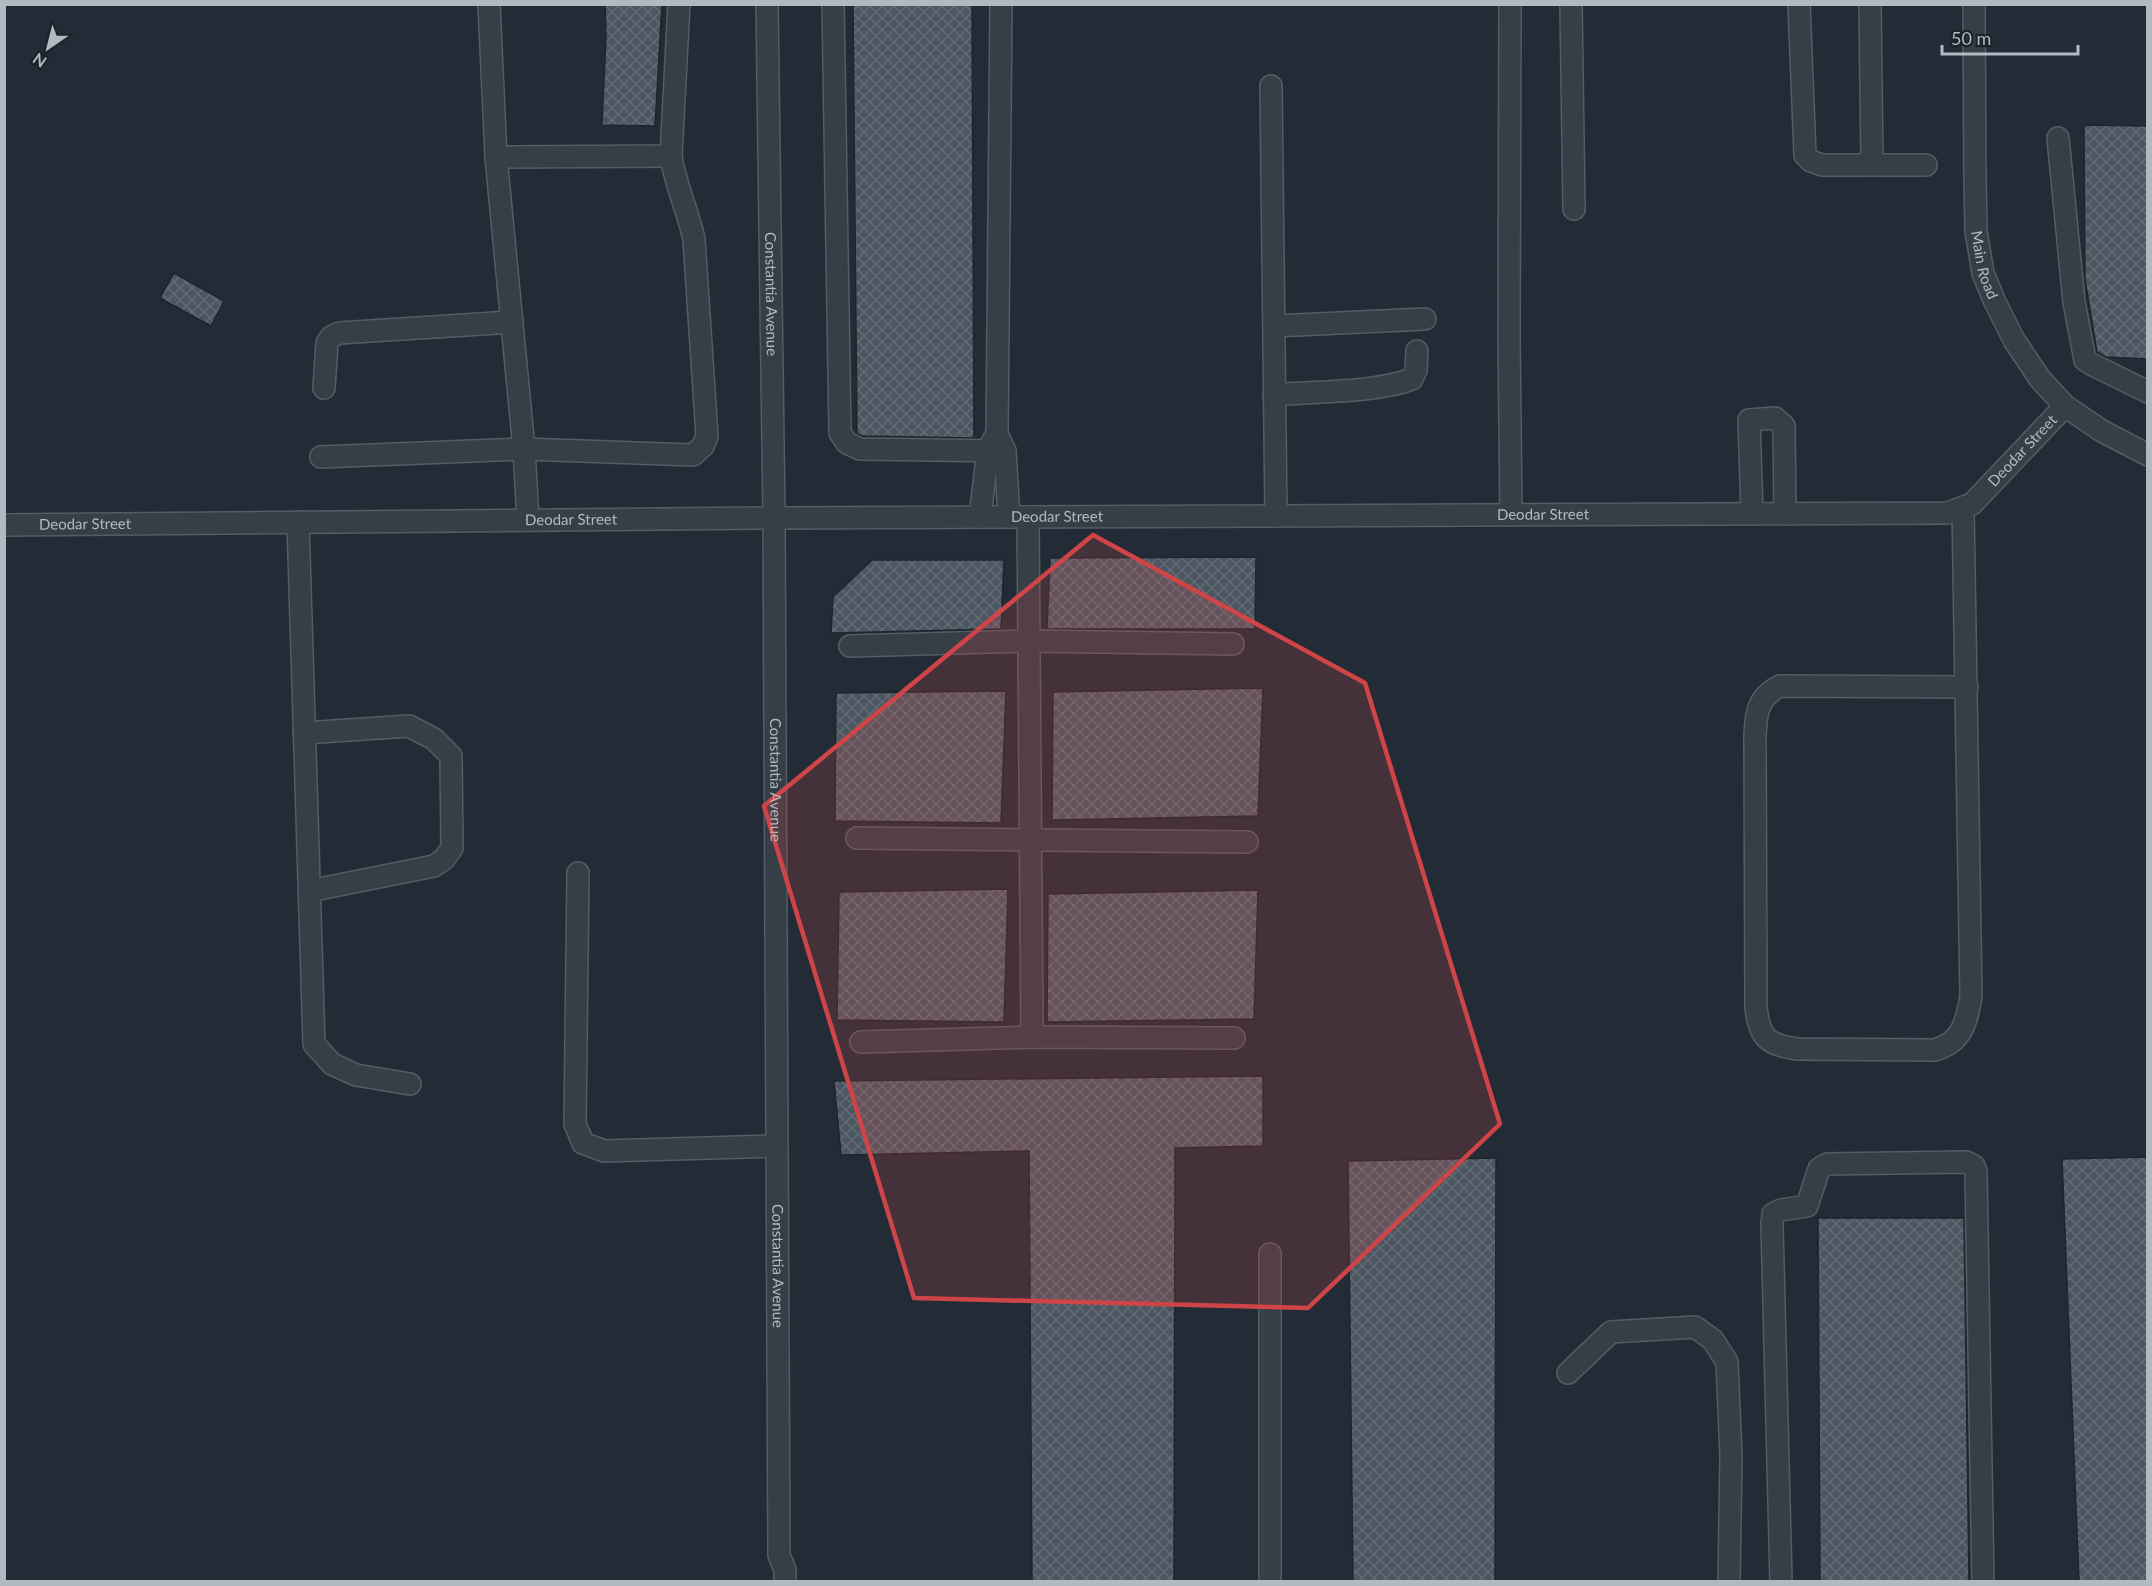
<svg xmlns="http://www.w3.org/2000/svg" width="2152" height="1586" viewBox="0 0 2152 1586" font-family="Lato,sans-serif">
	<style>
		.building { fill: url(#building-cross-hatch); stroke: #1e252d; stroke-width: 1.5 }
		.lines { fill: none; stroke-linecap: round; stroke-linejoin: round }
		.minor-casing { stroke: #545c64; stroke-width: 24 }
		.minor { stroke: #363e47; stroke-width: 21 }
		.marked { fill: #cf4547; fill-opacity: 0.2; stroke: #cf4547; stroke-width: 4.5; stroke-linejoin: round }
		.labels { text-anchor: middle; stroke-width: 6; stroke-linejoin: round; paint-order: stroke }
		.street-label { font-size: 15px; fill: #b1b9c3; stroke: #1c232b }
	</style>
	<defs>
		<pattern id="building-cross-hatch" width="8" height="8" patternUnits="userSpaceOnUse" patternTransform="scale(1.5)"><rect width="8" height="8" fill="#4c5661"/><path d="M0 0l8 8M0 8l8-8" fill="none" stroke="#636c76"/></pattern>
	</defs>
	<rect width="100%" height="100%" fill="#232c36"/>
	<g class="building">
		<path d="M605,4H662L655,126L602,125L606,35Z"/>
		<path d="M853,4H972L974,438L863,436L857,434Z"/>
		<path d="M2084,125L2148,126V359L2106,357L2097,352L2085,279Z"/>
		<path d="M174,273L224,301L211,326L160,298Z"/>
		<path d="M1256,557L1255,629H1047L1050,558Z"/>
		<path d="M872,560H1004L1001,629L831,633L833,597Z"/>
		<path d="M1263,688L1258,816L1052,820L1053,692Z"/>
		<path d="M1006,691L1001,823L835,821L836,693Z"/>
		<path d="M1008,889L1004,1022L837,1020L839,892Z"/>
		<path d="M1258,890L1254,1019L1047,1022L1048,894Z"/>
		<path d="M1263,1076V1146L1175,1148L1174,1581H1032L1029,1151L841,1155L834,1081Z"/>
		<path d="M2148,1157V1581H2079L2062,1159Z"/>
		<path d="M1496,1158L1495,1581H1353L1348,1161Z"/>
		<path d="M1818,1218H1964L1969,1581H1820Z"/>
	</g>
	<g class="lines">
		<defs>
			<g id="minor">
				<path d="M489,4L496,157"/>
				<path id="s1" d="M767,4L774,518L779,1555L785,1570V1582"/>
				<path d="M833,4L840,433L847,443L860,449L1005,451"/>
				<path d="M1001,4L997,434L1005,451L1009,517"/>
				<path d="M1510,4L1509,338L1511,515"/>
				<path d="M1571,4L1574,209"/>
				<path d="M1799,4L1805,155L1811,161L1822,165H1926"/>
				<path d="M1870,4L1872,165"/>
				<path id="s2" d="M1974,4L1975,180L1976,231L1983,273L1994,300L2014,340L2040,379L2065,406L2102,431L2148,455"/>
				<path d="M1271,86L1276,516"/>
				<path d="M2058,138L2074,302L2085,360L2091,364L2148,392"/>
				<path d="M1274,326L1425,319"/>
				<path d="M324,388L327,343L331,337L339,333L512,322"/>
				<path d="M1274,395C1315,391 1375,393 1412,379L1416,370L1417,351"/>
				<path d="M321,457L524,449L496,157L671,156"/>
				<path d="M1963,508L1971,997C1966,1023 1962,1043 1934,1050L1797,1049C1767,1045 1759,1037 1756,1007L1755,736C1756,712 1758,697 1780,686L1967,687"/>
				<path d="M1752,514L1749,420L1775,418L1784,426L1785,514"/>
				<path d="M980,517L988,450L995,437"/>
				<path d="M1028,517L1032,1037"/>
				<path d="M528,520L524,449L693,455L703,446L707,436L694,239C688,211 675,184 671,156L679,4"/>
				<path d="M298,522L314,1044L332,1064L356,1075L410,1084"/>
				<path id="s3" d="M4,525L774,518L1947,513L1972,504L2065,406"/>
				<path d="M850,646L1029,641L1233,644"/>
				<path d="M304,733L409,726L434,739L451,756L452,848L444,859L434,866L309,891"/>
				<path d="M857,838L1247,842"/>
				<path d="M578,873L575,1124L583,1143L604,1151L777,1146"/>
				<path d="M861,1042L1032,1037L1234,1038"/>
				<path d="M1568,1373L1611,1332L1695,1327L1713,1340L1727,1362L1731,1456L1729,1582"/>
				<path d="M1270,1582V1254"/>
				<path d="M1781,1582L1772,1224L1773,1214L1781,1210L1807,1206L1819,1169L1827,1164L1966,1162L1974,1166L1976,1172L1983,1582"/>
			</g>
		</defs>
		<use href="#minor" class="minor-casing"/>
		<use href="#minor" class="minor"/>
	</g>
	<path class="marked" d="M1093,535L1365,683L1500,1124L1308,1308L914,1298L764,806Z"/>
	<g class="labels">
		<g class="street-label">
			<text dy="5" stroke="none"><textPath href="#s2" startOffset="262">Main Road</textPath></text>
			<text dy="5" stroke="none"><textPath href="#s1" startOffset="290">Constantia Avenue</textPath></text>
			<text dy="5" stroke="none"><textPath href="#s3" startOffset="2043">Deodar Street</textPath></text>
			<text dy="5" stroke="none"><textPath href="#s3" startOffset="1539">Deodar Street</textPath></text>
			<text dy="5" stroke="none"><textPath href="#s3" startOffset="1053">Deodar Street</textPath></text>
			<text dy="5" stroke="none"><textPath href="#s3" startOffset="567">Deodar Street</textPath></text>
			<text dy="5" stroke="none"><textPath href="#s3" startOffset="81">Deodar Street</textPath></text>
			<text dy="5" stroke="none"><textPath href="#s1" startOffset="776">Constantia Avenue</textPath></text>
			<text dy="5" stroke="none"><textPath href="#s1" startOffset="1262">Constantia Avenue</textPath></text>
		</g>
	</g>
	<rect width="2152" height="1586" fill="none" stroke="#b1b9c3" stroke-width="12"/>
	<g transform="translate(48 48) rotate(215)" stroke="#1c232b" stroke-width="4.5" paint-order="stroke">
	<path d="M0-4.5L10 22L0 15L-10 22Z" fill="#b1b9c3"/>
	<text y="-9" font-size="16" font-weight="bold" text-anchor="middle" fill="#b1b9c3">N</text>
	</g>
	<path d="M1942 45v9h136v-9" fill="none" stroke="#b1b9c3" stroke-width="3"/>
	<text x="1951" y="45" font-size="18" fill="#b1b9c3" stroke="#1c232b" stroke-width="4.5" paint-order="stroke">50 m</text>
</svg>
